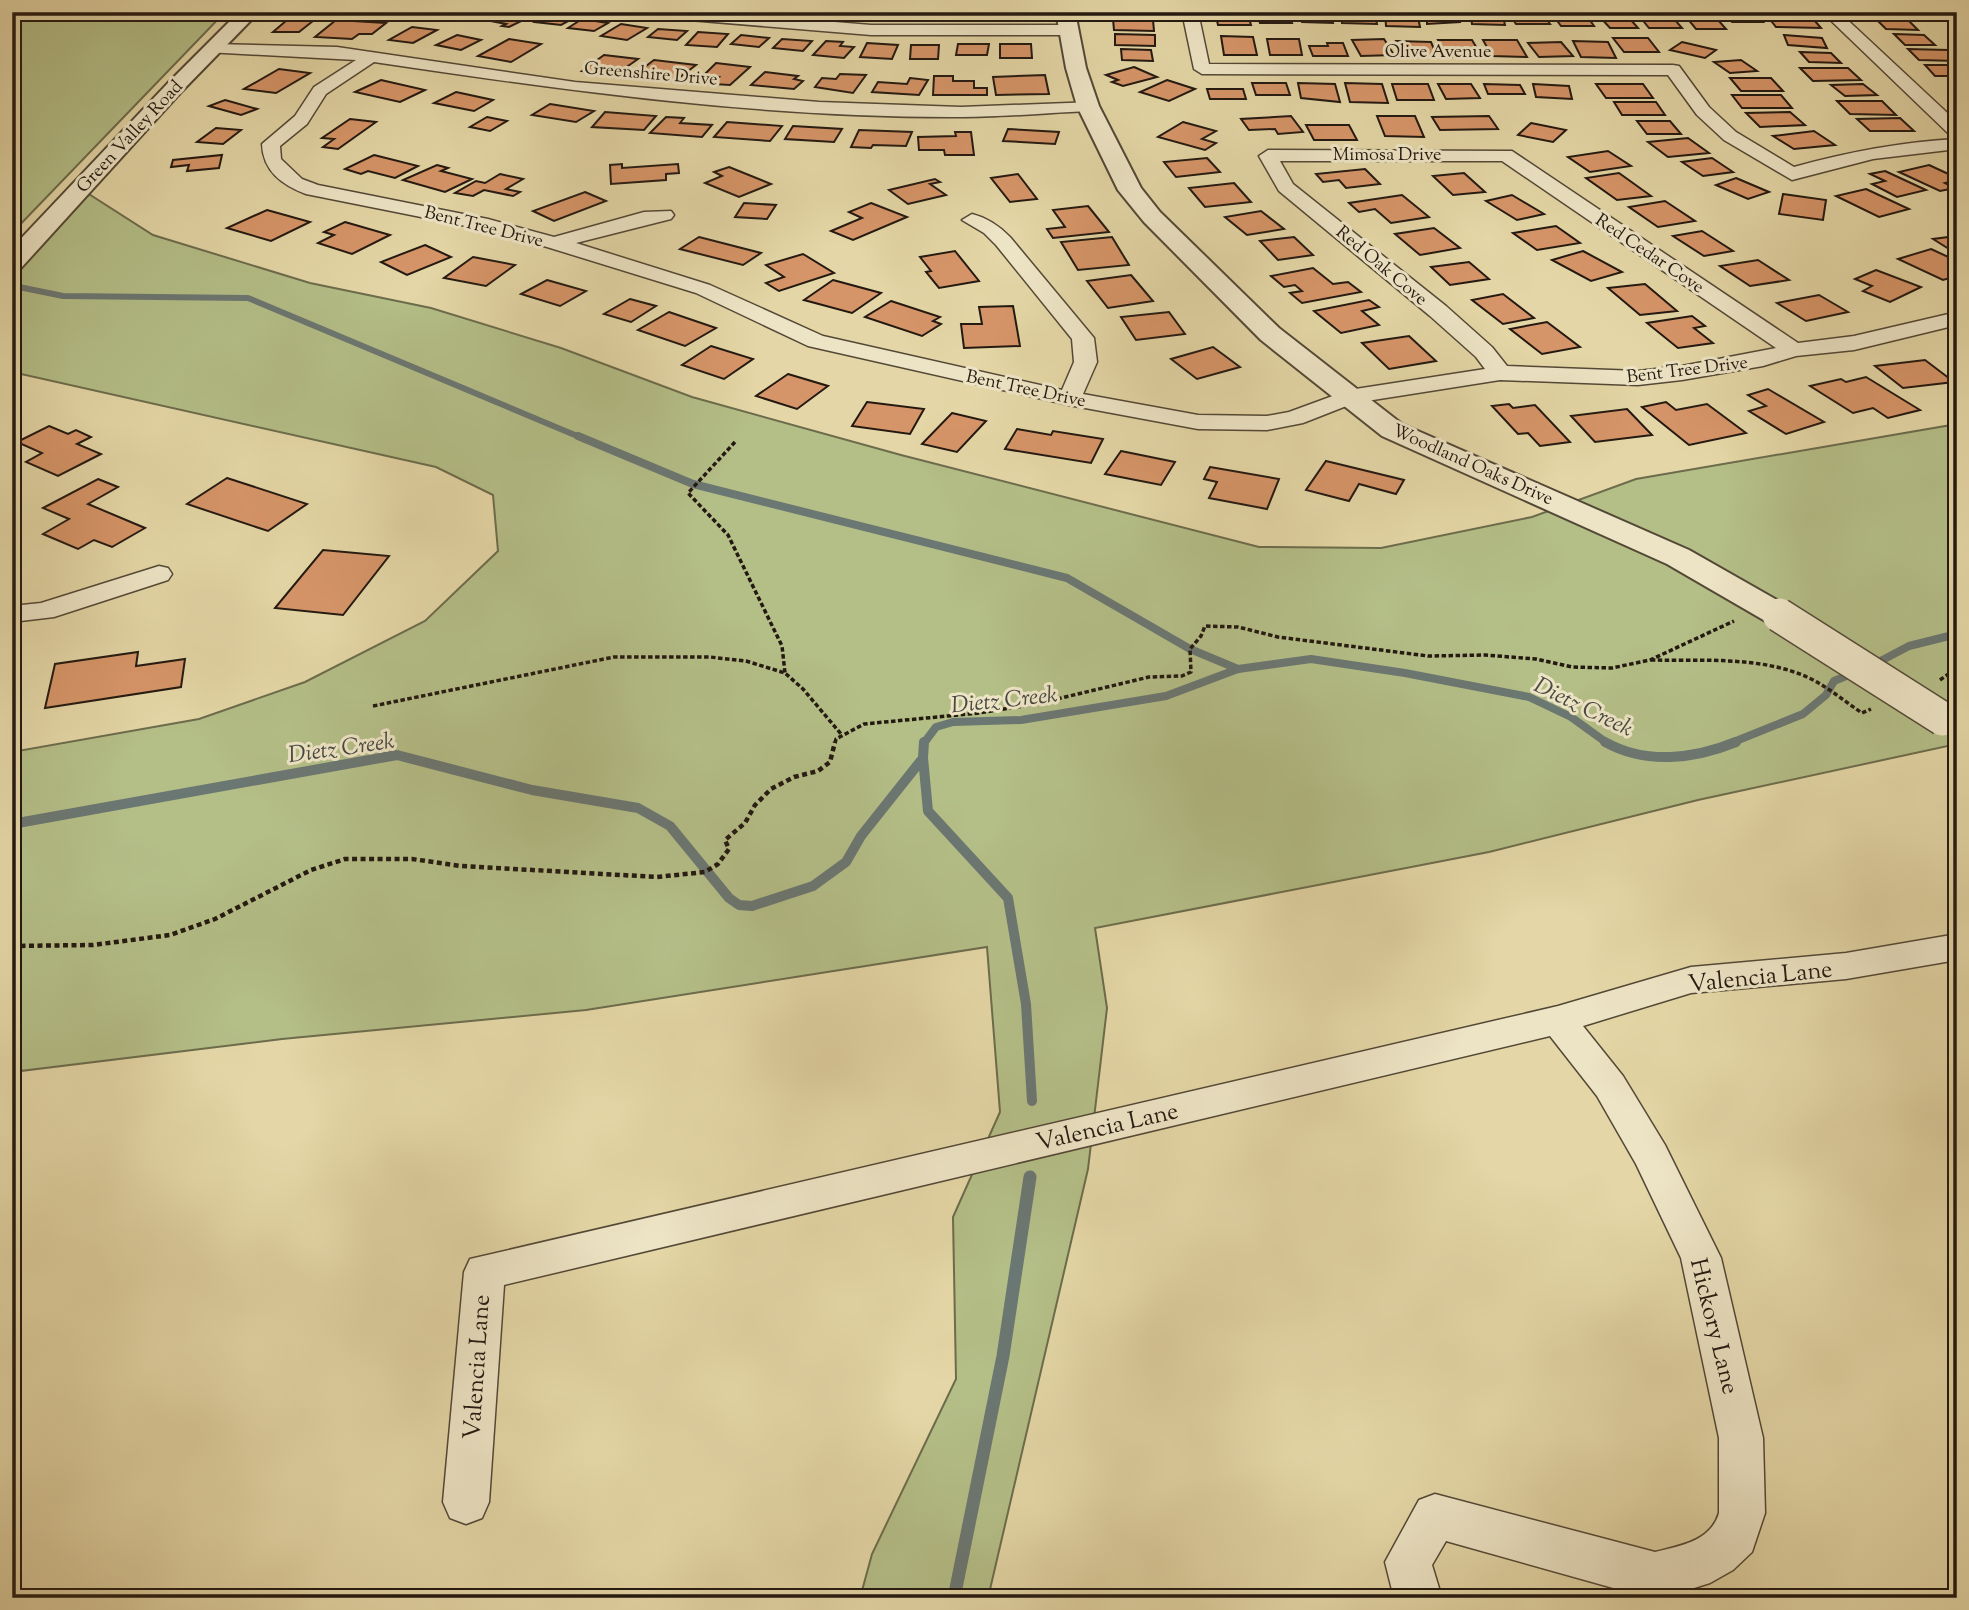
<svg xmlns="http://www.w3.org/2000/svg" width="1969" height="1610" viewBox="0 0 1969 1610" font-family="'Sorts Mill Goudy',serif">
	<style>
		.green { fill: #b4be87; stroke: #6c6c4c; stroke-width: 2 }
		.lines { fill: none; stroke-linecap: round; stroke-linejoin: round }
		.stream-far3 { stroke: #6b7772; stroke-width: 6 }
		.stream-far2 { stroke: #6b7772; stroke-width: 8 }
		.stream-far1 { stroke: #6b7772; stroke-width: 10 }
		.stream { stroke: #6b7772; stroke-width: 13 }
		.building { fill: #d69568; stroke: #231911; stroke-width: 2 }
		.minor-casing { stroke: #534836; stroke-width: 3 }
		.tertiary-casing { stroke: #534836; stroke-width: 4 }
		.path-far1 { stroke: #231911; stroke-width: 3.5; stroke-dasharray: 4.5 2.5; stroke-linecap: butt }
		.path { stroke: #231911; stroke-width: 4.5; stroke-dasharray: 5 3.5; stroke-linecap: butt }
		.minor { fill: #ede4c5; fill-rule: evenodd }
		.tertiary { fill: #ede4c5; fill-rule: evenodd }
		.tertiary-bridge-casing { stroke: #534836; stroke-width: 36; stroke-linecap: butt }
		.tertiary-bridge { stroke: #ede4c5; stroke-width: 33 }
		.labels { text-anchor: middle; stroke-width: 6; stroke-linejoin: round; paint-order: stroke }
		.far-street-label { font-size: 18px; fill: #231911; stroke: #ede4c5 }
		.water-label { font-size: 23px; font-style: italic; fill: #474842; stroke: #ede4c5 }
		.near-street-label { font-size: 24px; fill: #231911; stroke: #ede4c5 }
	</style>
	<rect width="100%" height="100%" fill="#e4d6a6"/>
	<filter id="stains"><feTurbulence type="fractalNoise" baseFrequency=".00286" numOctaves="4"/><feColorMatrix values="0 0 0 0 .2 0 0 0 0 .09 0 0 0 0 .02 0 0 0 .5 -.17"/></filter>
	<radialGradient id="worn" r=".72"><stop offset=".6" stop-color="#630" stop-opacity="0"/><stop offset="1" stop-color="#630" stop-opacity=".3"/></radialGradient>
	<g class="green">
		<path d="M12,12H225L12,233Z"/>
		<path d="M81,189L153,235L310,283L431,308L561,348L692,397L901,455L1259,547L1381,548L1532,517L1636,479L1957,424V744L1698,800L1489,852L1095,928L1107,1008L1088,1169L988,1598H860L872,1554L956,1379L953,1217L1000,1112L987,947L586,1010L282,1039L12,1072V752L199,719L305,682L425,621L498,551L493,495L436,467L12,372V260Z"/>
	</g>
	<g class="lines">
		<path class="stream-far3" d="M19,287L63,296L248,298L582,438"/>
		<g class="stream-far2">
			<path d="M578,436L693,484L1067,578L1190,649L1238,669"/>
			<path d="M1873,665L1909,646L1957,634"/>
			<path d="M924,743L936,727L953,722L1021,720L1166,696L1238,669L1311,659L1405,673L1529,697L1571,717L1607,743"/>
			<path d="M1731,743L1803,714L1826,695L1834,681L1856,672"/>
		</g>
		<g class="stream-far1">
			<path d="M1605,742C1646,765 1694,759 1736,742"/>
			<path d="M923,758L928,811L1008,898L1026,1004L1032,1101"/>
			<path d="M12,824L397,755L532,790L638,808L670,826L729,898L739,905L752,906L813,886L846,862L861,836L923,758L924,742"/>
		</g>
		<path class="stream" d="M954,1598L1003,1356L1030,1177"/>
	</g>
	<g class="building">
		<path d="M456,12H491L477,19L451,14Z"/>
		<path d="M502,12H535L538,13L509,27L502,26L506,24L486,20Z"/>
		<path d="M878,12H907L905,17L876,16Z"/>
		<path d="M976,12H1011L1008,21L973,19Z"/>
		<path d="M1123,12H1151L1152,16H1123Z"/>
		<path d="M1215,12H1247L1251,25H1218Z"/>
		<path d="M1256,12H1287L1292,23H1260Z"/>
		<path d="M1299,12H1330L1333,23L1302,22Z"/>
		<path d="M1341,12H1374L1377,24L1342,23Z"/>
		<path d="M1385,12H1417L1420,27L1386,26Z"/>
		<path d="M1427,12H1459L1460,22L1427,24Z"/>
		<path d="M1470,12H1502L1505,25L1472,24Z"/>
		<path d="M1508,12H1542L1550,24H1516Z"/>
		<path d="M1551,12H1584L1594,26H1561Z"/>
		<path d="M1608,12H1624L1638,28H1610L1599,16L1610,15Z"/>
		<path d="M1682,12H1711L1726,29H1696Z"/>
		<path d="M1868,12H1909L1914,16L1874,17Z"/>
		<path d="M1637,13H1669L1682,28H1649Z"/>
		<path d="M1725,13H1755L1763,22H1732Z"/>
		<path d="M1765,13L1809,14L1821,28L1776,27Z"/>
		<path d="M549,14L574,18L561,25L535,22Z"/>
		<path d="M582,19L608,23L594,31L568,28Z"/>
		<path d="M1113,19L1153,20L1154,31L1114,30Z"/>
		<path d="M287,20L313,21L299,32H273Z"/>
		<path d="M336,20L386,23L372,34H359L352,39L315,37Z"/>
		<path d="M1877,20L1909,21L1918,30L1886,29Z"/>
		<path d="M621,24L647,28L627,40L601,36Z"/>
		<path d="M412,27L437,30L413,43L389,40Z"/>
		<path d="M658,29L687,31L677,40L648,37Z"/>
		<path d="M698,32L728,34L717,47L686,45Z"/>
		<path d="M1115,34L1155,35V46L1115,45Z"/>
		<path d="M1894,34L1924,35L1935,45H1905Z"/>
		<path d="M457,35L481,40L461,50L436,45Z"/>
		<path d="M741,35L769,38L759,47L731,44Z"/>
		<path d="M1784,35L1822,38L1827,48L1788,45Z"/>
		<path d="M1221,36L1253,37L1257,55H1224Z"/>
		<path d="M1613,38H1648L1659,52H1624Z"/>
		<path d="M509,39L541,44L511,62L478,56Z"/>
		<path d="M782,39L812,41L803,51L773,48Z"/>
		<path d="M1267,39H1299L1302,55H1270Z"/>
		<path d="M1384,39L1394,55L1361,56L1352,40Z"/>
		<path d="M1438,40H1472L1482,57H1447Z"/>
		<path d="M1483,40H1517L1527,57L1492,56Z"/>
		<path d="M826,41L843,42L840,46L854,47L844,58L813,55Z"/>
		<path d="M1396,41L1431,42L1437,56L1401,55Z"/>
		<path d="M1573,41L1608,42L1616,58L1581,57Z"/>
		<path d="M1561,42L1573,56L1539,57L1528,43Z"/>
		<path d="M1682,42L1716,50L1705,58L1670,50Z"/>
		<path d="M867,43L898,45L892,59L860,57Z"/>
		<path d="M1327,43H1343L1348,56H1313L1309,46H1328Z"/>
		<path d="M958,44H989L987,55H956Z"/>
		<path d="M1000,44H1031L1032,58H1000Z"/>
		<path d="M911,45H939L938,59H910Z"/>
		<path d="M1121,49L1151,50L1153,61L1122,60Z"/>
		<path d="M1908,49L1948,50L1957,61L1919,60Z"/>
		<path d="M1800,52L1831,53L1841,63L1809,62Z"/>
		<path d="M604,55L638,59L615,75L582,71Z"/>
		<path d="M654,60L696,65L675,81L633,76Z"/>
		<path d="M1741,60L1757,71L1730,73L1714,62Z"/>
		<path d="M716,63L750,67L730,85L712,84L719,77L703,76Z"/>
		<path d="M1925,65H1957V76H1935Z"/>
		<path d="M1134,67L1157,77L1123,86L1112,82L1118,80L1106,75Z"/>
		<path d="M1800,68H1848L1861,80L1813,81Z"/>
		<path d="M279,69L310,73L276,93L244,89Z"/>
		<path d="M765,72L798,76L794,79L803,81L794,89L751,85Z"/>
		<path d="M840,74L866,75L853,93L815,87L822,78L836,79Z"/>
		<path d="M1045,75L1049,94L996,95L993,77Z"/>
		<path d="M934,76H953V81H974V88H987V95H933Z"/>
		<path d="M910,78L928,80L919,95L872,92L878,82L907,84Z"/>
		<path d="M1730,78H1771L1783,91H1741Z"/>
		<path d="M381,80L425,90L400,102L355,92Z"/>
		<path d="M1167,80L1195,89L1169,101L1140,92Z"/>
		<path d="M1252,83H1286L1290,95H1256Z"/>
		<path d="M1298,83L1335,84L1340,102L1301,98Z"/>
		<path d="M1345,83L1382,84L1388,103L1350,102Z"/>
		<path d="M1392,84H1428L1434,100H1397Z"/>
		<path d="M1438,84H1471L1480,98L1446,99Z"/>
		<path d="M1484,84L1520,85L1525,94H1488Z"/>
		<path d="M1533,84L1569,86L1572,99L1536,97Z"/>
		<path d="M1596,84H1643L1653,98H1606Z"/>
		<path d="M1863,84L1877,95L1845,96L1831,85Z"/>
		<path d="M1207,89H1243L1246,99H1210Z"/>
		<path d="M456,92L493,100L474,111L434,103Z"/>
		<path d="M1732,95H1781L1792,108H1742Z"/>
		<path d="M225,100L257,109L241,115L209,106Z"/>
		<path d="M1837,101H1882L1896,115L1850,114Z"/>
		<path d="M1614,102H1656L1665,115H1622Z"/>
		<path d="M550,104L594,111L576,122L532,115Z"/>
		<path d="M605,112L656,116L644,130L592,127Z"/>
		<path d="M1790,112L1805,125L1760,127L1746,113Z"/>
		<path d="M1291,116L1303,132L1278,134L1275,129L1249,130L1241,119Z"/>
		<path d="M1377,116H1415L1424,137L1385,136Z"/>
		<path d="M1489,116L1498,129L1440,130L1432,117Z"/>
		<path d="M487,117L507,121L490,131L470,127Z"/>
		<path d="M666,117L684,118L680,123L712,125L702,137L650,133Z"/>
		<path d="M1900,118L1914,131H1870L1857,119Z"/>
		<path d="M350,119L376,122L338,149L323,147L334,139L322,138Z"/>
		<path d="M1637,121H1670L1681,134H1647Z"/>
		<path d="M727,122L782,126L770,141L714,137Z"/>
		<path d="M1183,122L1216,131L1202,139L1216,143L1205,150L1158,137Z"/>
		<path d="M1531,123L1566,130L1553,142L1518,135Z"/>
		<path d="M1306,125H1349L1357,140H1314Z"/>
		<path d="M793,126L842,129L834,142L785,139Z"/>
		<path d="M216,128L241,130L223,144L197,142Z"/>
		<path d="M1008,129L1059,132L1055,144L1003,141Z"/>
		<path d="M859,130L912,132L906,146L873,145L871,148L851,147Z"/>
		<path d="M1814,131L1835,145L1794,149L1773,136Z"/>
		<path d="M955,132H971L974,155H945L944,150H919L918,137L956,136Z"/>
		<path d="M1688,138L1709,153L1668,157L1648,142Z"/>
		<path d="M1608,151L1631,166L1590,172L1568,157Z"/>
		<path d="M222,155L219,168L187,171L189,165L171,167L173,160Z"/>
		<path d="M374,155L418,166L395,178L368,171L361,174L345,169Z"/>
		<path d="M1207,158L1220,172L1176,177L1164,162Z"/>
		<path d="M1712,158L1733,172L1703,176L1682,162Z"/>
		<path d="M622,164V168L678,164L679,173L666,174V180L611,184L610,165Z"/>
		<path d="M437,165L448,168L441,171L472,179L445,192L403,180Z"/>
		<path d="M1929,165L1957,178V180L1945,183L1955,188L1940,191L1899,172Z"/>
		<path d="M729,167L771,184L739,197L705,183L722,176L714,172Z"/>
		<path d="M1365,169L1380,184L1346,188L1339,180L1323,182L1316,174Z"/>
		<path d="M1885,171L1926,190L1897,197L1872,184L1885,181L1870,174Z"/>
		<path d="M1464,173L1485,192L1453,195L1433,176Z"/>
		<path d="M1619,173L1651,196L1617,200L1586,178Z"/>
		<path d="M500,174L523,179L506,189L520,192L513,196L484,190L473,196L455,193L476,181L485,183Z"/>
		<path d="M1018,174L1037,199L1010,202L991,178Z"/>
		<path d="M1736,178L1769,192L1748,199L1716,185Z"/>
		<path d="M935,179L940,182L930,184L946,195L908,204L889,190Z"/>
		<path d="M1234,183L1251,202L1205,207L1189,188Z"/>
		<path d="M1866,189L1909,209L1879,217L1836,196Z"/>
		<path d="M585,192L606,201L554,221L533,211Z"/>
		<path d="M1783,194L1826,200L1823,220L1779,214Z"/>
		<path d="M1402,195L1429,217L1391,223L1375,209L1359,212L1349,203Z"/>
		<path d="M1512,195L1544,214L1517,220L1486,201Z"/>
		<path d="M1665,201L1695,221L1658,227L1629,207Z"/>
		<path d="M744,203L776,205L767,219L735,217Z"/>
		<path d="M871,203L907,217L853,240L831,231L862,218L849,212Z"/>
		<path d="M1088,206L1109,232L1053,238L1047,229L1065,227L1053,210Z"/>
		<path d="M267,210L310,222L271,241L227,228Z"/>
		<path d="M1261,211L1284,229L1247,235L1225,217Z"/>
		<path d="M345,222L390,235L352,254L318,243L334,235L324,232Z"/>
		<path d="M1556,226L1580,243L1537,250L1513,233Z"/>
		<path d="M1434,228L1460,248L1420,255L1395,234Z"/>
		<path d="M1702,231L1733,251L1704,256L1673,236Z"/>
		<path d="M1957,236V254L1933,239Z"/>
		<path d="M699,237L761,253L743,265L680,249Z"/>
		<path d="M1112,237L1129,265L1078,270L1061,242Z"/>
		<path d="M1294,237L1313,255L1278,260L1260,241Z"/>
		<path d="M425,245L451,257L407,275L381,262Z"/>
		<path d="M1931,249L1957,261V276L1943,280L1898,259Z"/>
		<path d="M955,251L979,281L939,288L926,272L931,271L920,257Z"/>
		<path d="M1583,251L1622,272L1591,281L1552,260Z"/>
		<path d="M803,254L834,273L779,291L766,283L784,277L766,265Z"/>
		<path d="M473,257L515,265L486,286L444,278Z"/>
		<path d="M1758,260L1789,280L1750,286L1720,266Z"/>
		<path d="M1469,262L1489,279L1450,285L1431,267Z"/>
		<path d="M1313,268L1333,284L1348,282L1361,292L1302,303L1290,293L1302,291L1295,285L1284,287L1271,276Z"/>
		<path d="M1876,270L1921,287L1890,302L1863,291L1872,286L1855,279Z"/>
		<path d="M1131,275L1153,301L1108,308L1087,281Z"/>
		<path d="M547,280L586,291L560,306L521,294Z"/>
		<path d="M833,280L881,293L852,313L804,300Z"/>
		<path d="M1645,284L1677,311L1640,315L1608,288Z"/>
		<path d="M1503,294L1534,318L1503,324L1472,300Z"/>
		<path d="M1819,295L1848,312L1806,321L1777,303Z"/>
		<path d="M630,299L656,306L631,322L604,314Z"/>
		<path d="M1369,300L1379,307L1362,311L1379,325L1341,333L1314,311Z"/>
		<path d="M891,301L940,317L933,321L941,324L922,336L865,317Z"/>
		<path d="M1013,306L1020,346L964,348L961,324H982L979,307Z"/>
		<path d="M669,312L716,328L685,346L638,330Z"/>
		<path d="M1169,312L1185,334L1136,340L1121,317Z"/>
		<path d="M1692,316L1705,326L1694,328L1713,343L1678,348L1647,323Z"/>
		<path d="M1547,322L1580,347L1542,354L1510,329Z"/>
		<path d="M1409,336L1436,361L1389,369L1362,343Z"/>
		<path d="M711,346L753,359L724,379L682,365Z"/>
		<path d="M1213,347L1240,367L1197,379L1171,359Z"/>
		<path d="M1925,360L1954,382L1903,388L1875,366Z"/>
		<path d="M788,374L828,386L797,409L756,396Z"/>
		<path d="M1866,377L1920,410L1888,418L1873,408L1853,413L1810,386L1841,379L1846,382Z"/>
		<path d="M1768,389L1824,422L1786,434L1749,411L1766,406L1748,395Z"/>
		<path d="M867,402L924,409L910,434L852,426Z"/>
		<path d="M1666,402L1676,410L1707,404L1746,433L1689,445L1642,407Z"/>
		<path d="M1509,404L1513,408L1535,405L1570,442L1540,446L1528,433L1518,434L1492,406Z"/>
		<path d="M1627,409L1652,435L1595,442L1571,416Z"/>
		<path d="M952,413L986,421L957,452L922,444Z"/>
		<path d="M49,426L68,434L76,430L91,437L77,444L101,454L58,476L26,462L42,453L17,442Z"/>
		<path d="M1017,429L1051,435L1053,431L1103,439L1091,463L1005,449Z"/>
		<path d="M1121,451L1175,462L1161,485L1105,474Z"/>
		<path d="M1326,461L1404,480L1396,494L1359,484L1349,501L1306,490Z"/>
		<path d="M1210,467L1279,479L1267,509L1209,498L1217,482L1204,479Z"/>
		<path d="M227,478L307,504L268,531L187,504Z"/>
		<path d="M98,479L118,487L88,504L145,528L112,547L94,540L78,549L43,534L69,519L43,508Z"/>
		<path d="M323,550L389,556L343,615L275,608Z"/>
		<path d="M138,652L136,666L185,659L181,687L45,708L55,664Z"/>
	</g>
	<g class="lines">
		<defs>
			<g id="minor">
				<path d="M646,12H713L871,25H1067L1075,30L1067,35H871L654,17Z"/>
				<path d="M1182,12H1198L1209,64L1673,65L1679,66L1709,107L1736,132L1794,167C1848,152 1901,142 1957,139V149L1873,159L1792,180L1724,140L1697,115L1668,75L1202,74L1194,69Z"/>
				<path d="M1822,12H1839L1957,122V137L1951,136Z"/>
				<path d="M212,44L337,47L575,82L819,102L961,107L1094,102L1097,106L1094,110L1088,111C1046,113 1003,117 961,117C764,118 568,91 374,62L326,94L307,124L280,146L281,159L302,179L318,185L488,219L554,237L644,212L671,211L674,215L671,219L576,243L710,285L823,336L1062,390L1074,362L1072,339L996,245L984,233L962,220L972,214C988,218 999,226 1010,237L1094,338L1097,362L1083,394L1198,415L1267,416L1289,412L1349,390L1485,369L1476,357L1430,316L1279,191L1259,156L1268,150L1512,151L1798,343L1854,336L1957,312V325L1854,350L1796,356L1763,366L1682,380L1638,385L1500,380L1354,403L1303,423L1267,430L1198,429L1069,405L808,346L696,293L547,247L486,230L306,194C282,185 263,171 262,144L295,116L314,87L356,60L206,52L204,49L206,46ZM1280,161H1502L1776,348L1682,366L1638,371L1507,366L1492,347L1446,306L1293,184Z"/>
				<path d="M159,566L168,568L172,574L168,580L54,617L12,622V606L41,603Z"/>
				<path d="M1957,934V960L1846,979L1691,993L1583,1026L1623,1076L1665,1145L1721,1258L1763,1438L1765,1513L1752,1552L1733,1570L1710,1583L1662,1598H1649L1446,1541L1432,1565L1442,1598H1394L1385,1562L1419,1500L1435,1494L1655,1552C1680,1546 1711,1541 1719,1513V1438L1681,1258L1636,1164L1597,1096L1550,1036L504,1285L489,1502L482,1518L466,1524L450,1518L443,1502L464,1272L470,1259L1558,1006L1691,967L1846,953Z"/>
			</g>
			<g id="tertiary">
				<path d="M239,12H259L182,91L21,268L12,270V248L168,83Z"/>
				<path d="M1056,12H1075L1086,68L1099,106L1141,188L1160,212L1279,328L1402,424L1689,550L1791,608L1796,615L1791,622L1779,625L1767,622L1667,564L1382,436L1261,340L1144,222L1118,190L1077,106L1066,68Z"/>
			</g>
		</defs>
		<use href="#minor" class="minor-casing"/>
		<use href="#tertiary" class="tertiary-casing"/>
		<g class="path-far1">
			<path d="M735,442L688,493L728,535L782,646L785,673"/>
			<path d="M1651,660C1701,661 1760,656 1807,677C1827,686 1844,701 1862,713L1871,709"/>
			<path d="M1940,680L1957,668"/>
			<path d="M373,706L614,657H710L746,661L785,673L803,689L841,734"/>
			<path d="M835,743L836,739L864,724L979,713L1036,704L1149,677L1182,676L1191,672L1190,649L1201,636L1205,626L1238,627L1278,637L1428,656L1485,655L1536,659L1572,667L1612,668L1650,660L1734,621"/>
		</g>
		<path class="path" d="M12,946L93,945L170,935L215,919L311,870L345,859H412L461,866L657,877L705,872L718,864L729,849L725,840L745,823L755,805L771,789L794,777L818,771L830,762L835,742"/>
		<use href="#minor" class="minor"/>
		<use href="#tertiary" class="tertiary"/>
		<defs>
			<path id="tertiary-bridge" d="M1779,615L1943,719"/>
		</defs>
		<use href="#tertiary-bridge" class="tertiary-bridge-casing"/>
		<use href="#tertiary-bridge" class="tertiary-bridge"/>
	</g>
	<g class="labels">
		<g class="far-street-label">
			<text x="1438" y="57">Olive Avenue</text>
			<text transform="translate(651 73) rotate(5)" y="6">Greenshire Drive</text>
			<text transform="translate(129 136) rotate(-47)" y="6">Green Valley Road</text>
			<text x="1387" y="160">Mimosa Drive</text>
			<text transform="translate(484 226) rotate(14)" y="6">Bent Tree Drive</text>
			<text transform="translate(1650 253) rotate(34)" y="6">Red Cedar Cove</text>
			<text transform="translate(1382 265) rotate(40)" y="6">Red Oak Cove</text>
			<text transform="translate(1687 369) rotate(-7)" y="6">Bent Tree Drive</text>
			<text transform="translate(1026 388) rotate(12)" y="6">Bent Tree Drive</text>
			<text transform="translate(1473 464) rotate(24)" y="6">Woodland Oaks Drive</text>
		</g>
		<g class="water-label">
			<text transform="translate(1004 699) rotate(-6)" y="8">Dietz Creek</text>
			<text transform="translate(1584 706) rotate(26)" y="8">Dietz Creek</text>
			<text transform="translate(341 747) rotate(-8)" y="8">Dietz Creek</text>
		</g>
		<g class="near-street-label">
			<text transform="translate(1760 976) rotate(-6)" y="8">Valencia Lane</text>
			<text transform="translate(1107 1126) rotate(-13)" y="8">Valencia Lane</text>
			<text transform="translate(1715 1326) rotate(76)" y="8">Hickory Lane</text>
			<text transform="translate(476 1367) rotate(-86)" y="8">Valencia Lane</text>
		</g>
	</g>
	<rect width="1969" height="1610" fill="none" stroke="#e4d6a6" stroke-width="42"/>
	<rect x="14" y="14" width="1941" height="1582" fill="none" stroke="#231911" stroke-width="3.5"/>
	<rect x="21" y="21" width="1927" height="1568" fill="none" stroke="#231911" stroke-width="2"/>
	<rect width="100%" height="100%" filter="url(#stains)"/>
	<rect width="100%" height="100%" fill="url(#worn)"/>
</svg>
